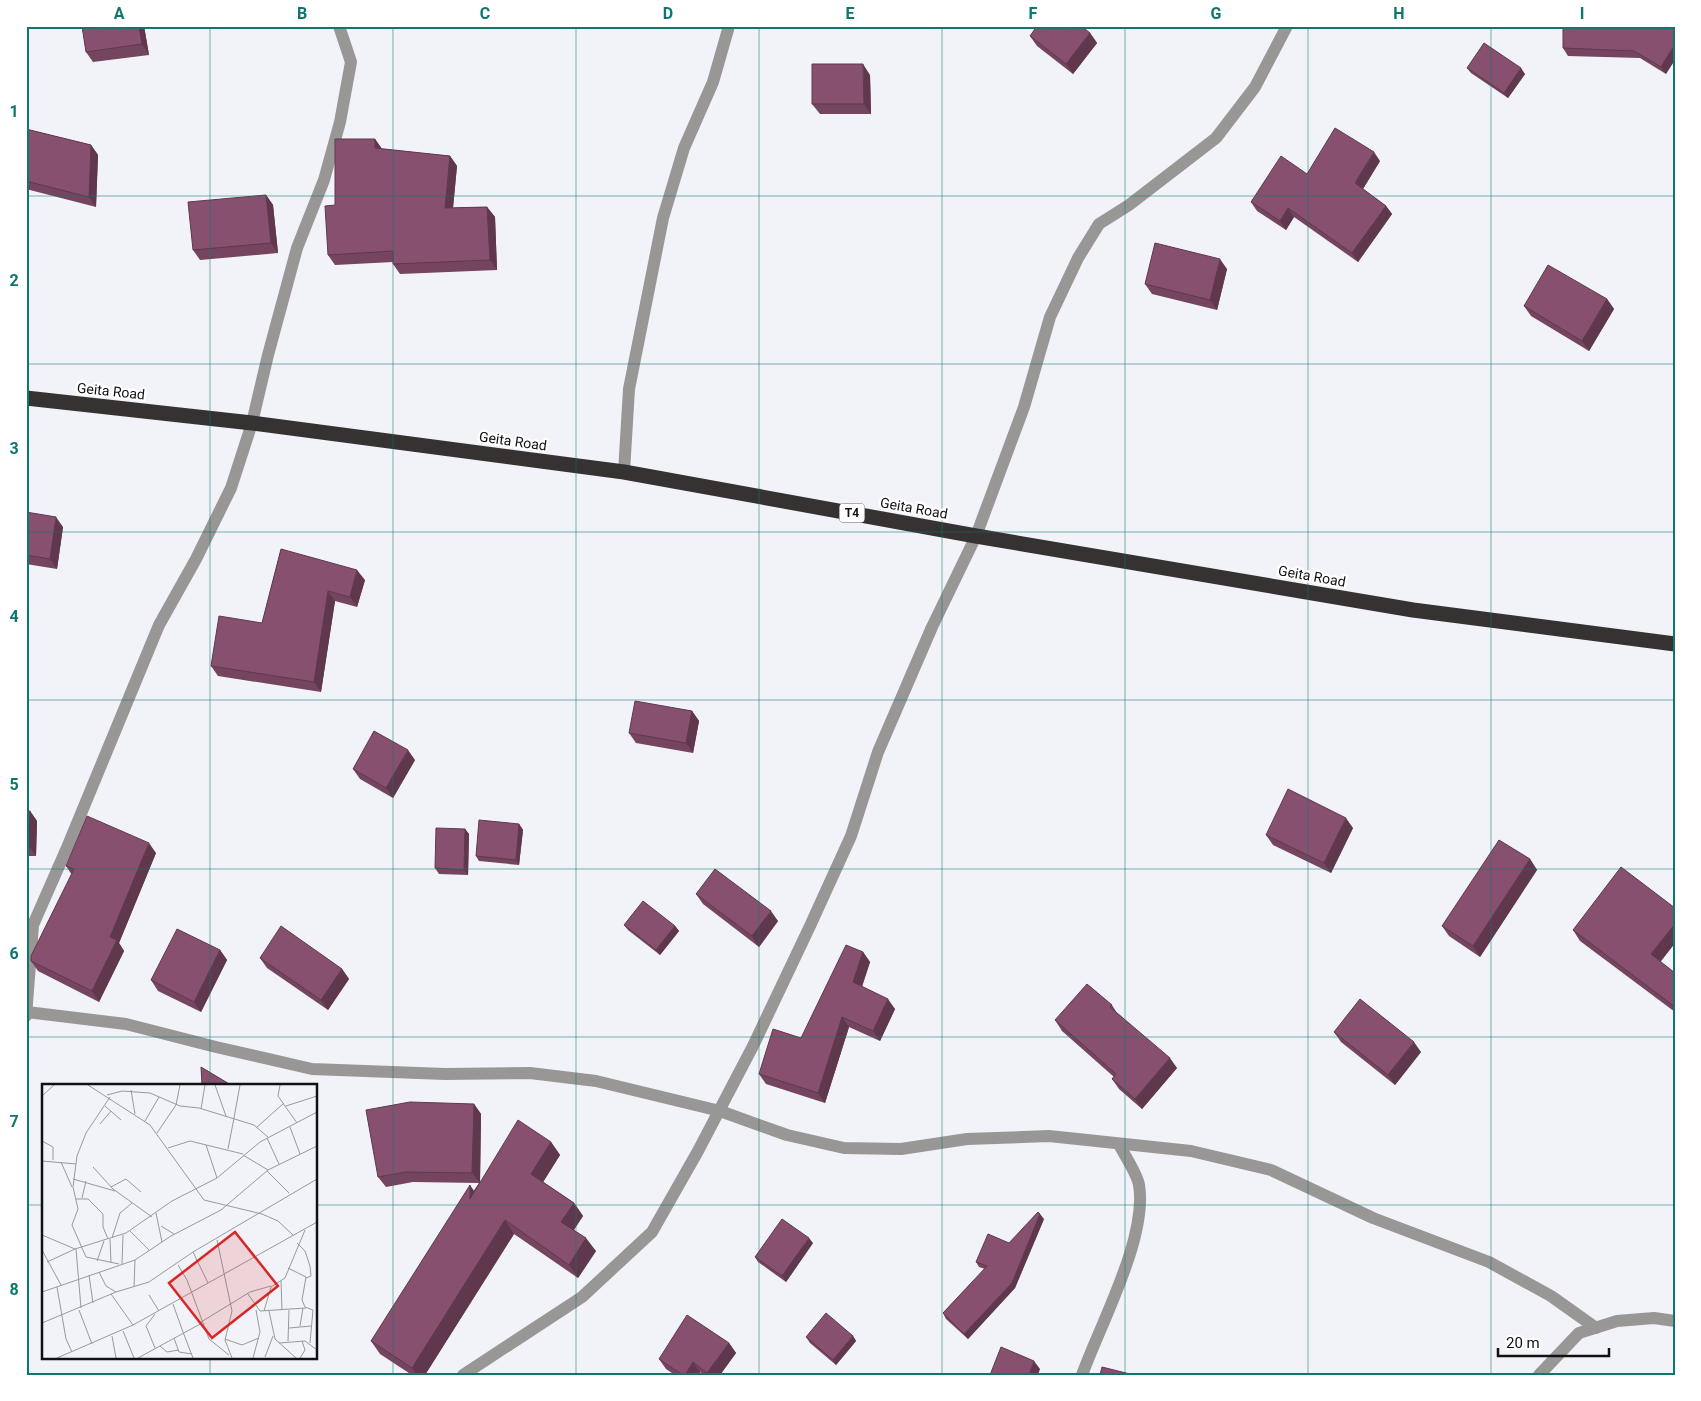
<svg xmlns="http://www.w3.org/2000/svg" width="1701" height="1401" viewBox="0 0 1701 1401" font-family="Roboto,sans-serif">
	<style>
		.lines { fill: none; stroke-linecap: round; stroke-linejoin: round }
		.minor { stroke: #999696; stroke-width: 12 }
		.highway { stroke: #363232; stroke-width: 15 }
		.wall { fill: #75455f }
		.shaded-wall { fill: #5f384e }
		.building { fill: #88506f; stroke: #5f384e }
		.grid { fill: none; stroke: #0f766e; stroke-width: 1; stroke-opacity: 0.55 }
		.labels { text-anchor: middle; stroke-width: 4.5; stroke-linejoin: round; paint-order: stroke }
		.shield { fill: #fff; stroke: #58585a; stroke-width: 1 }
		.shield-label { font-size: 12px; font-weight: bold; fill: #101113 }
		.street-label { font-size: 14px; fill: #101113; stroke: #fff }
		.inset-road { fill: none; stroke: #98999c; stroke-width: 1 }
		.view { fill: #d62828; fill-opacity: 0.15; stroke: #d62828; stroke-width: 2.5 }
		.inset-edge { fill: none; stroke: #101113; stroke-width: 2.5 }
		.neatline { fill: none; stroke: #0f766e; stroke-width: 2 }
		.grid-label { font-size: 16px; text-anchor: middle; font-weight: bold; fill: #0f766e }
	</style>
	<rect width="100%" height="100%" fill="#f2f3f8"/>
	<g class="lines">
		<g class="minor">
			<path d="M624,472L629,389L663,218L684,148L713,82L729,26"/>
			<path d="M27,1012L126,1024L216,1047L312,1069L445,1074L530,1073L596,1081L720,1111L787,1135L844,1148L901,1149L967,1139L1049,1136L1191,1151L1271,1170L1373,1218L1489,1262L1551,1296L1596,1328"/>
			<path d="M26,1016L33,925L66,850L159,625L196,559L231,488L252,423L268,355L297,248L324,180L340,122L351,62L339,26"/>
			<path d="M463,1375L582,1297L652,1232L698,1151L753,1046L810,926L851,836L878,752L932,627L976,536L1024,407L1050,317L1078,258L1099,224L1129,205L1216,138L1255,87L1287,26"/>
			<path d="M1082,1375C1100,1325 1148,1237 1139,1185C1137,1173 1124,1155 1119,1144"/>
			<path d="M1539,1375L1579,1333L1617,1321L1654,1318L1675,1321"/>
		</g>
		<path class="highway" d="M26,398L252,423L624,472L976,536L1413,610L1675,644"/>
	</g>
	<g class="wall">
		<path d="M82,26H144L149,55L93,62L86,52Z"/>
		<path d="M1675,26L1666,74L1640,58L1568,56L1563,48Z"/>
		<path d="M1090,33L1097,43L1073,74L1037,46L1030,36Z"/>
		<path d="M1467,68L1525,74L1508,98L1471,73Z"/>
		<path d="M870,75L871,114H820L812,104Z"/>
		<path d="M26,129L91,145L98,155L96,207L26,189Z"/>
		<path d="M375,139L382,149L450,156L457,166L453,208L487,207L495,217L497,270L400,274L393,264V262L335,265L328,255L335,205Z"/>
		<path d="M1380,161L1363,189L1386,206L1392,214L1358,262L1294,217L1286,230L1257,211L1251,202L1307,174Z"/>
		<path d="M266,195L273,205L278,253L200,260L193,250Z"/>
		<path d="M1227,269L1217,310L1152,294L1145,284Z"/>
		<path d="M1607,299L1614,309L1589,351L1531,316L1524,306Z"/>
		<path d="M26,512L63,527L57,569L26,564Z"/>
		<path d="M281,549L365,580L357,607L335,601L321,692L218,676L211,666L262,623Z"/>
		<path d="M692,711L699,721L693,753L636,743L629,733Z"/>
		<path d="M415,760L393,798L360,779L353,769Z"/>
		<path d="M26,811H30L37,821L36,856H26Z"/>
		<path d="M519,824L523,830L519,865L479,861L476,856Z"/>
		<path d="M1353,828L1331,873L1273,845L1266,835Z"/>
		<path d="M465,829L469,834L468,875L439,874L435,868Z"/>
		<path d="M156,853L119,943L124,951L99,1002L38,971L31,961L72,875L66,866Z"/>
		<path d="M1530,859L1537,870L1480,957L1449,936L1442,926Z"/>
		<path d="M696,894L778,921L759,947L703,904Z"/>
		<path d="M1675,908V943L1660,962L1675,973V1012L1580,941L1573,930Z"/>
		<path d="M624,925L675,926L679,931L660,955L628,930Z"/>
		<path d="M220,950L227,960L201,1012L158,991L151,980Z"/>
		<path d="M863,952L870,962L862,987L895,1009L880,1041L849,1027L825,1103L766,1084L759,1074L801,1038Z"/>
		<path d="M260,958L342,969L349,979L328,1010L267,968Z"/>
		<path d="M1112,1005L1117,1013L1177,1068L1142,1109L1119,1089L1112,1079L1114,1077L1062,1031L1055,1020Z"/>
		<path d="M1334,1032L1421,1052L1395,1085L1341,1042Z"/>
		<path d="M474,1104L481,1114L480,1183L551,1142L560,1155L543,1182L574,1203L583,1216L574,1230L596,1251L578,1278L514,1234L425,1375H412L380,1354L371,1341L479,1183L413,1182L386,1187L378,1177Z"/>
		<path d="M1044,1219L1015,1288L968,1339L946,1319L943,1313L985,1269L979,1267L976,1262L1009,1243Z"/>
		<path d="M813,1243L786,1282L758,1262L755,1257Z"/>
		<path d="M853,1336L856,1341L836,1365L810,1343L806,1337Z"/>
		<path d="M729,1343L736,1353L720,1375H703L700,1372L699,1375H675L666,1369L659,1359Z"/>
	</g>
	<g class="shaded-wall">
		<path d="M139,26H144L149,55L142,44Z"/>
		<path d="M1090,33L1097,43L1073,74L1066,64Z"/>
		<path d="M1675,44V60L1666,74L1661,67Z"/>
		<path d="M863,64L870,75L871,114L864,104Z"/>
		<path d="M1521,68L1525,74L1508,98L1504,93Z"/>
		<path d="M375,139L382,149L375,148Z"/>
		<path d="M91,145L98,155L96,207L89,197Z"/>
		<path d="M1374,152L1380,161L1361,192L1355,183Z"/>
		<path d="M450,156L457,166L452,218L445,208Z"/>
		<path d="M266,195L273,205L278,253L271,243Z"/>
		<path d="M1386,206L1392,214L1358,262L1352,253Z"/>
		<path d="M487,207L495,217L497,270L490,260Z"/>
		<path d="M1288,208L1294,217L1286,230L1280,221Z"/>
		<path d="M1220,259L1227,269L1217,310L1210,300Z"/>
		<path d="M1607,299L1614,309L1589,351L1582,341Z"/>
		<path d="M56,517L63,527L57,569L50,559Z"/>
		<path d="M357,570L365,580L357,607L350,597Z"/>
		<path d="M328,591L335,601L321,692L314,682Z"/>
		<path d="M692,711L699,721L693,753L686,743Z"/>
		<path d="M408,750L415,760L393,798L386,788Z"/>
		<path d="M30,811L37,821L36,856L29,846Z"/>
		<path d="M1346,818L1353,828L1331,873L1324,863Z"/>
		<path d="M519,824L523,830L519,865L516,860Z"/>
		<path d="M465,829L469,834L468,875L464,870Z"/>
		<path d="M149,843L156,853L119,943L124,951L99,1002L92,991L110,937Z"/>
		<path d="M1530,859L1537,870L1480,957L1473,946Z"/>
		<path d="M771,911L778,921L759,947L752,936Z"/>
		<path d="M1675,924V943L1658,965L1651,954Z"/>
		<path d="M675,926L679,931L660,955L656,950Z"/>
		<path d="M220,950L227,960L201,1012L194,1002Z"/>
		<path d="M863,952L870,962L860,992L853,982Z"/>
		<path d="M342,969L349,979L328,1010L321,1000Z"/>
		<path d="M888,999L895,1009L880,1041L873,1031Z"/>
		<path d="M842,1017L849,1027L825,1103L818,1093Z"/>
		<path d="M1414,1042L1421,1052L1395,1085L1388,1075Z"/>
		<path d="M1170,1058L1177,1068L1142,1109L1135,1099Z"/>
		<path d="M474,1104L481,1114L480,1183L472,1173Z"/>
		<path d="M551,1142L560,1155L540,1187L531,1174Z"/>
		<path d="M470,1185L479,1198L470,1199Z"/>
		<path d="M574,1203L583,1216L570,1235L561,1222Z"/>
		<path d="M1040,1214L1044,1219L1015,1288L968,1339L964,1334Z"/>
		<path d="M505,1220L514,1234L425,1375H417L412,1368Z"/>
		<path d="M586,1238L596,1251L578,1278L569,1265Z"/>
		<path d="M809,1238L813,1243L786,1282L782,1276Z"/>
		<path d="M853,1336L856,1341L836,1365L833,1360Z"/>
		<path d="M729,1343L736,1353L720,1375H708L707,1373Z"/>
		<path d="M1034,1361L1040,1369L1038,1375H1029Z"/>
		<path d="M693,1362L700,1372L699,1375H685Z"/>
	</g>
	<g class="building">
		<path d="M82,26H139L142,44L86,52Z"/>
		<path d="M1037,26H1081L1090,33L1066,64L1030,36Z"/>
		<path d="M1563,26H1675V44L1661,67L1634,51L1563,48Z"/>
		<path d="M1484,43L1521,68L1504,93L1467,68Z"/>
		<path d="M812,64H863L864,104H812Z"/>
		<path d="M1335,128L1374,152L1355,183L1386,206L1352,253L1288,208L1280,221L1251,202L1281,156L1307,174Z"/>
		<path d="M26,129L91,145L89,197L26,181Z"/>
		<path d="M335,139H375V148L450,156L445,208L487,207L490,260L393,264V251L328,255L325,206L335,205Z"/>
		<path d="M266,195L271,243L193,250L188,202Z"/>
		<path d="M1155,243L1220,259L1210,300L1145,284Z"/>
		<path d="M1548,265L1607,299L1582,341L1524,306Z"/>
		<path d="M26,512L56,517L50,559L26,555Z"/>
		<path d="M281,549L357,570L350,597L328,591L314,682L211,666L219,616L262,623Z"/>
		<path d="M635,701L692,711L686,743L629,733Z"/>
		<path d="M374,731L408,750L386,788L353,769Z"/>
		<path d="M1288,789L1346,818L1324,863L1266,835Z"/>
		<path d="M26,811H30L29,846H26Z"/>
		<path d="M87,816L149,843L110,937L117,940L92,991L31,961V956L74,869L66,866Z"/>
		<path d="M479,820L519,824L516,860L476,856Z"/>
		<path d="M436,828L465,829L464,870L435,868Z"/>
		<path d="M1499,840L1530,859L1473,946L1442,926Z"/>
		<path d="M1621,867L1675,908V924L1651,954L1675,973V1007L1573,930Z"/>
		<path d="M715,869L771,911L752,936L696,894Z"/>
		<path d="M643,901L675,926L656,950L624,925Z"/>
		<path d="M281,926L342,969L321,1000L260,958Z"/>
		<path d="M177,929L220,950L194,1002L151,980Z"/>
		<path d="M846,945L863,952L853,982L888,999L873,1031L842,1017L818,1093L759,1074L773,1029L801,1038Z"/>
		<path d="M1087,984L1112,1005L1110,1007L1170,1058L1135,1099L1112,1079L1116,1074L1055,1020Z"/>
		<path d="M1360,999L1414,1042L1388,1075L1334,1032Z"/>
		<path d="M201,1067L231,1085H202Z"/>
		<path d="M410,1102L474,1104L472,1173L406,1172L378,1177L366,1110Z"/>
		<path d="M518,1120L551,1142L531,1174L574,1203L561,1222L586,1238L569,1265L505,1220L412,1368L371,1341L470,1185V1199Z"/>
		<path d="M1038,1212L1040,1214L1012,1283L964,1334L943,1313L987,1266L976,1262L988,1234L1009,1243Z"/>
		<path d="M782,1219L809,1238L782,1276L755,1257Z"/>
		<path d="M826,1313L853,1336L833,1360L806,1337Z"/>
		<path d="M687,1315L729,1343L707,1373L693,1362L685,1375H683L659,1359Z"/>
		<path d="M1001,1347L1034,1361L1029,1375H990Z"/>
		<path d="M1102,1367L1134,1375H1100Z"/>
	</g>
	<path class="grid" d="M210,26V1085M393,26V1375M576,26V1375M759,26V1375M942,26V1375M1125,26V1375M1308,26V1375M1491,26V1375M26,196H1675M26,364H1675M26,532H1675M26,700H1675M26,869H1675M26,1037H1675M26,1205H44M316,1205H1675M210,1357V1375"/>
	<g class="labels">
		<rect class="shield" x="839.5" y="503.5" width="25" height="19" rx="4"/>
		<g class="shield-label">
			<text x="852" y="517">T4</text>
		</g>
		<g class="street-label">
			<text transform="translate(111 391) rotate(6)" y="5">Geita Road</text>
			<text transform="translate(513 441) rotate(8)" y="5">Geita Road</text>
			<text transform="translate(914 508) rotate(10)" y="5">Geita Road</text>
			<text transform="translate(1312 576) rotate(10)" y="5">Geita Road</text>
		</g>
	</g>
	<g transform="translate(42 1084)">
		<rect width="275" height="275" fill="#f2f3f8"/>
		<path class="inset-road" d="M46,1L108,41L162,116L220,130L236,137L251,151M173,1L184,32M238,1L236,12L255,39M89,6L93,30M65,11L80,7L108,9L138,22L157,24L212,41L227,54M0,12L12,1M68,13L44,49L35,72L31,103L36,125L30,141L44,173L77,180M63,22L79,36M244,22L275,12M159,25L163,1M192,34L198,1M103,37L117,13M58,40L69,27M215,43L242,19M248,43L258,70M115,49L134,21L138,1M225,54L237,80M0,57L11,63V76M164,61L175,94M126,64L148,57L201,70M186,65L192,34M201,71L226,86M0,77L34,80M19,78L30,103M51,83L71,105L110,133M225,87L247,109M31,95L73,107M69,103L84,95L99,108M40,114L44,97M34,115H46L61,130V143L66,155M114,129L120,158M119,142L132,150M88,147L107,166M0,151L33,165L84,149L130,117L175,94L218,58L275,28M70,154L78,129L90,119M68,155L69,179M175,156L190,227L183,256L190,274M255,159L263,167L268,182L269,192L264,194M34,165L39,224M0,166L19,201M151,168L166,199M55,177L62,157M5,178L33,165M80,180L81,151M136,181L145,196L167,255L187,271M246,184L264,193L260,216L263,223L271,226L268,259M57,188L64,202L74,208M47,191L51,219M239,197L240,226M15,203L24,255L30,268M92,203L93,176M0,208L93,176L129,152L179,126L226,86L275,62M69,210L91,241M206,210L218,227L264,224M107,211L117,227M131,220L141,248M37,226L50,260M222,227L229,203L243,194L263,146M227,227L233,255L254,274M159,238L208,208L229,202M0,239L74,208L107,198L151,168L275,95M258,242L261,224M247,244L269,242M81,247L92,274M141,248L151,274M70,252L74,274M132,254L137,268L150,270M183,255L200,261L217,254M246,257L247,226M237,259L263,257L275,266M118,262L125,268L137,266M113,264L104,242L113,230M223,273L231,252M15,274L91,241L275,138M96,274L160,239M211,274L218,248L214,226M258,274L263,266L260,257"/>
		<path class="view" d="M193,148L236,202L170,254L127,199Z"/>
		<rect width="275" height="275" class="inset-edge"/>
	</g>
	<rect width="1701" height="1401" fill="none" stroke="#ffffff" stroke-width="55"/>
	<path d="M1498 1348v8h111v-8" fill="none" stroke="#101113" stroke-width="2.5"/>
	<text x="1506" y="1348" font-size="15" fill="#101113" stroke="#ffffff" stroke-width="4" paint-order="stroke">20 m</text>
	<rect x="28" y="28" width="1646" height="1346" class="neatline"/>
	<g class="grid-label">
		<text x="119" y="19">A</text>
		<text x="302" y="19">B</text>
		<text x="485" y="19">C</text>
		<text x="668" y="19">D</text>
		<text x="850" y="19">E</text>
		<text x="1033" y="19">F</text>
		<text x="1216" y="19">G</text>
		<text x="1399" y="19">H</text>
		<text x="1582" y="19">I</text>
		<text x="14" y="117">1</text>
		<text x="14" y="286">2</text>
		<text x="14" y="454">3</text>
		<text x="14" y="622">4</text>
		<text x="14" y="790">5</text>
		<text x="14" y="959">6</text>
		<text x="14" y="1127">7</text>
		<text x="14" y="1295">8</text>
	</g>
</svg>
